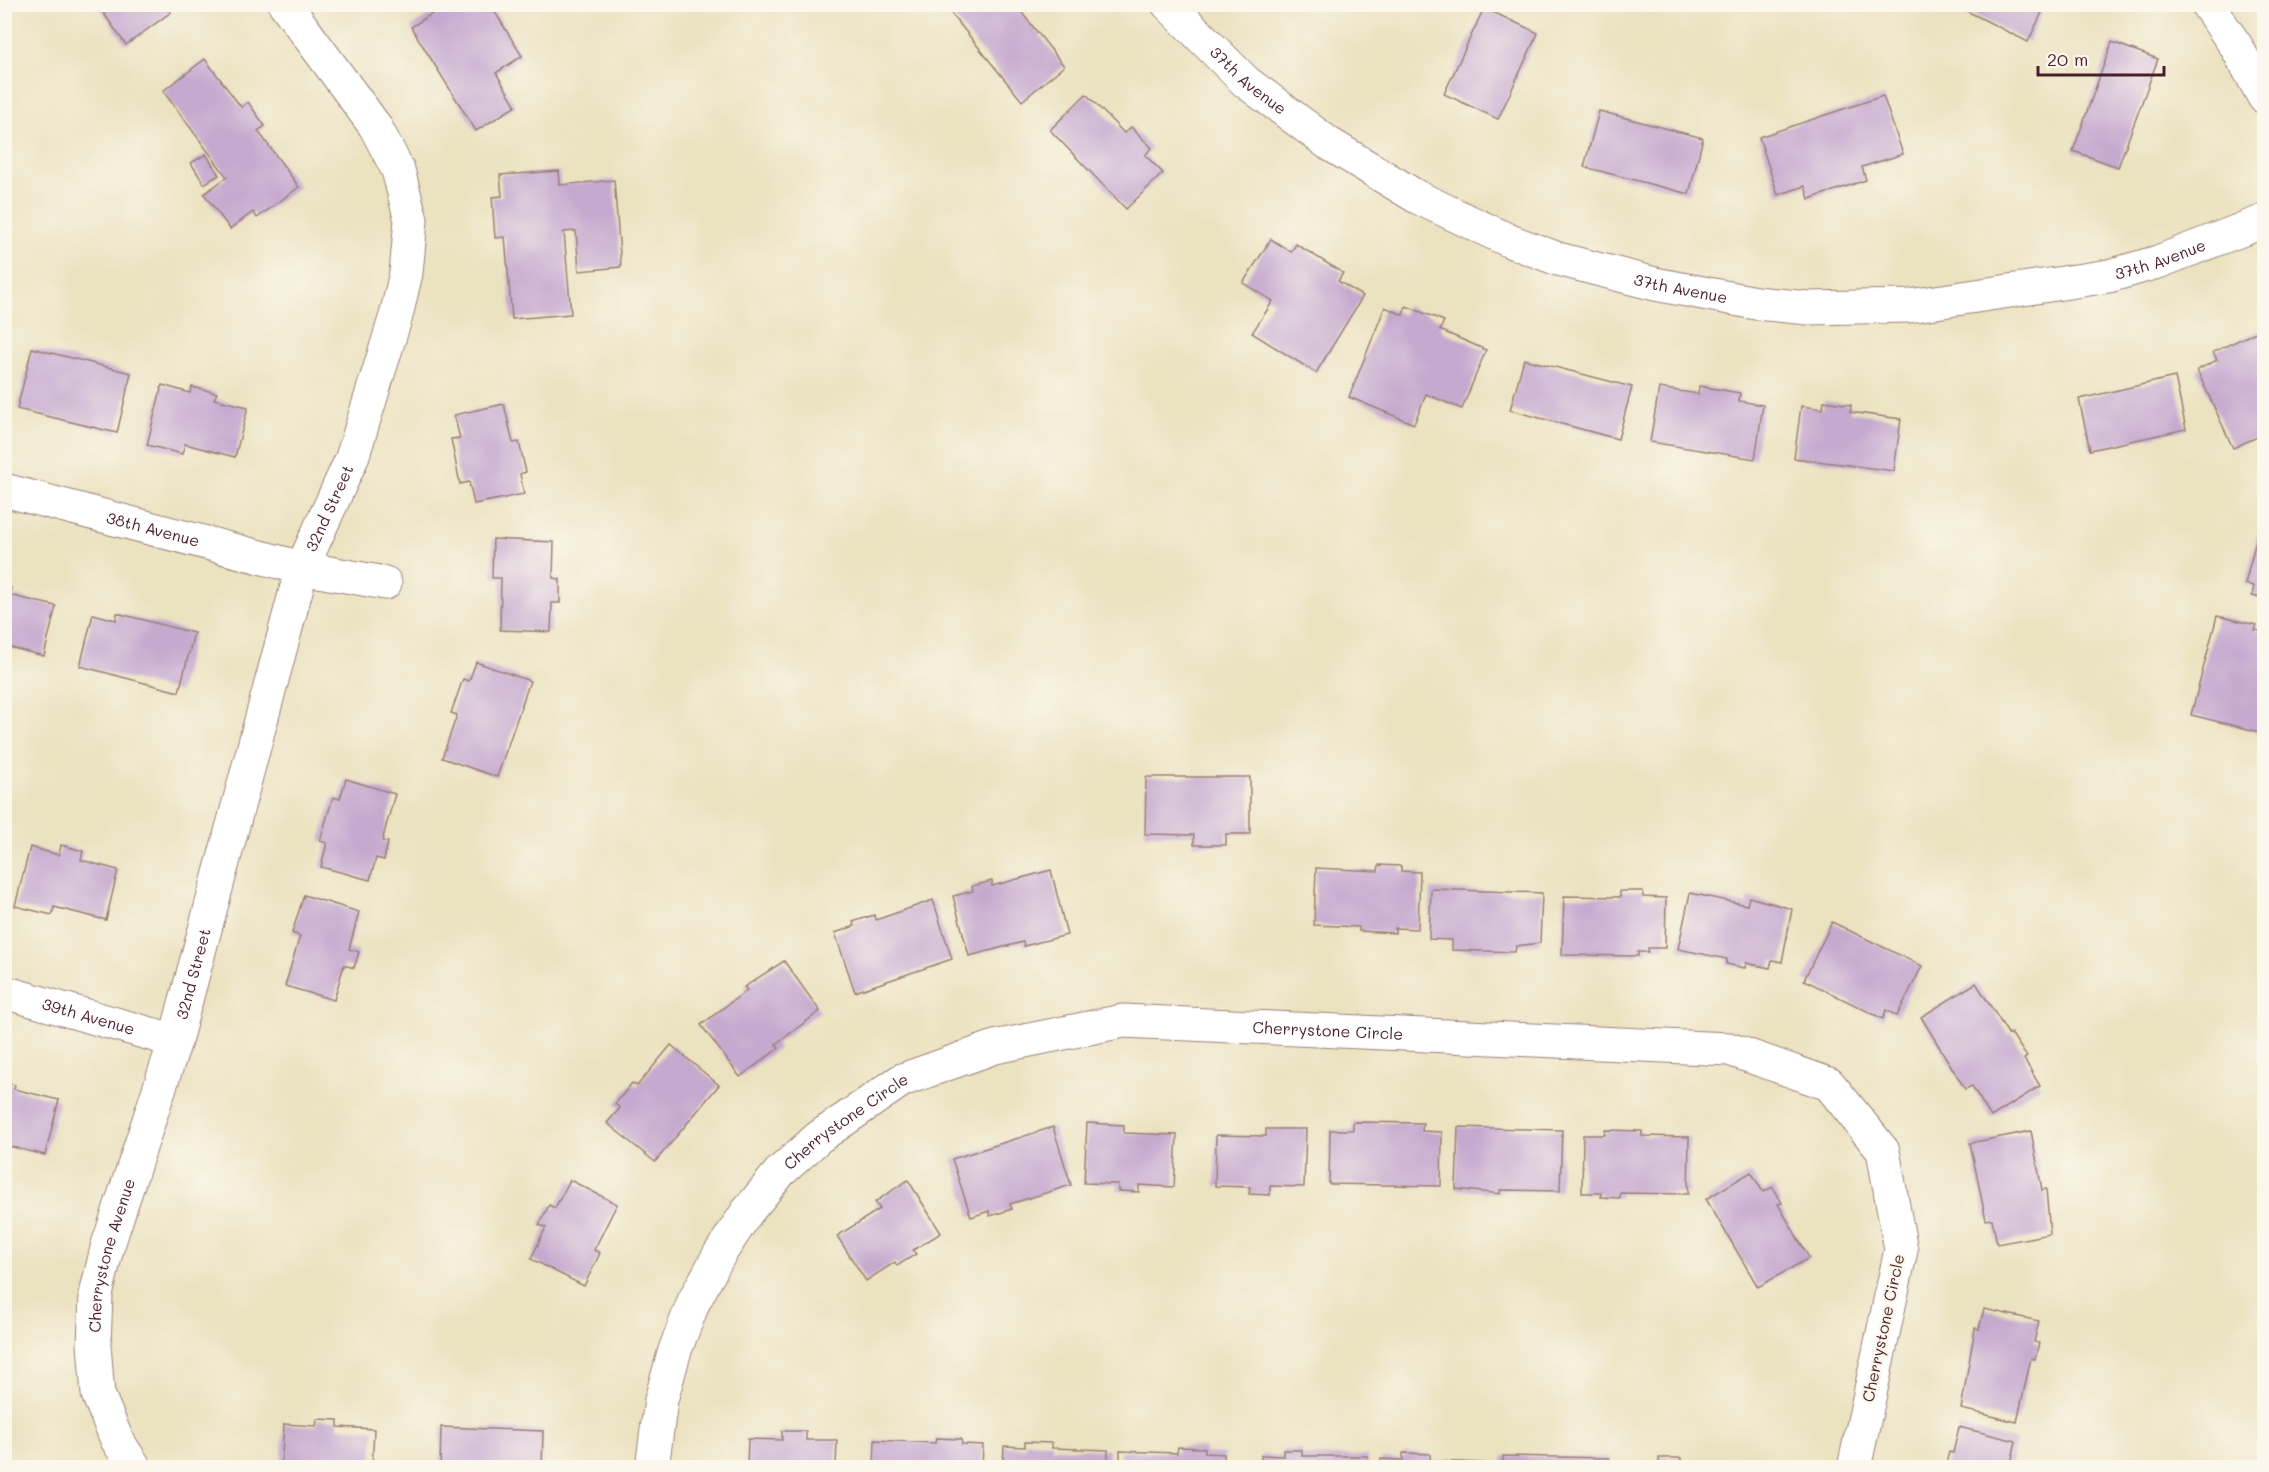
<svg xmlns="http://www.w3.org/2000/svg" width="2269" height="1472" viewBox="0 0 2269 1472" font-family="Mali,sans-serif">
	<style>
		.forest { fill: #7ebc7d; stroke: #646e54; stroke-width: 1.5 }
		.building { fill: #c5a9cf }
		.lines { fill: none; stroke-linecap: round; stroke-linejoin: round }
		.street-casing { stroke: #9a8076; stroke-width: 35 }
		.street { stroke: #fff; stroke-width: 33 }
		.labels { text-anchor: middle; stroke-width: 5; stroke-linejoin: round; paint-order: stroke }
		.street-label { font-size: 16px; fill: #4a1f2b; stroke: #fbf7ec }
	</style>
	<rect width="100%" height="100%" fill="#fbf7ec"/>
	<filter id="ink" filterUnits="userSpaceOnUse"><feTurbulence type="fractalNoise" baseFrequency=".0167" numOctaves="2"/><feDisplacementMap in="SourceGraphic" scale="12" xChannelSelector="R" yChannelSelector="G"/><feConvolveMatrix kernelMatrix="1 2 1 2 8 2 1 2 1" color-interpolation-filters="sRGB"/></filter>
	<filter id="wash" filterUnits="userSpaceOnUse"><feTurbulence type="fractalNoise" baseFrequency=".008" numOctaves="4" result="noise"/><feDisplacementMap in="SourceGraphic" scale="24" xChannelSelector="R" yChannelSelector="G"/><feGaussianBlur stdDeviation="1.35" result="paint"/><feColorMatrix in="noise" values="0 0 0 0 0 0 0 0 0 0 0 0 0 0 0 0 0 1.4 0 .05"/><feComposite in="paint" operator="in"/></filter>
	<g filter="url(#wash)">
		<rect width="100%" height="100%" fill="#ebe2c0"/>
		<path class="forest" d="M2264,1437V1467H2254Z"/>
		<g id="blocks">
			<g class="building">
				<path d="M97,4H165L171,12L126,45Z"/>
				<path d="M447,4H490L522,56L496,73L516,106L476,131L411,27Z"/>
				<path d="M959,4H1015L1064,66L1022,101L950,12Z"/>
				<path d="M1953,4H2046L2028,42Z"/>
				<path d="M1484,8L1538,33L1498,119L1444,94Z"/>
				<path d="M2112,42L2158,59L2118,167L2073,151Z"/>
				<path d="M205,59L241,107L248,102L265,126L258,131L299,187L257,218L253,212L230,229L204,194L227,177L163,91Z"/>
				<path d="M1086,94L1124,133L1131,127L1152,148L1145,155L1163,173L1126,209L1050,130Z"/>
				<path d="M1883,96L1903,154L1862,167L1866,180L1809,199L1805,186L1778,195L1759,137Z"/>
				<path d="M1599,111L1703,138L1689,194L1584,167Z"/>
				<path d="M206,154L219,175L204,184L191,163Z"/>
				<path d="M559,171L560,185L614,180L621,267L579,271L576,231L564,232L571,314L512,319L505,237L495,238L492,197L502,196L500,175Z"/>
				<path d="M1271,239L1291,252L1296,244L1343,273L1338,281L1363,296L1316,373L1252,333L1273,301L1243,283Z"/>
				<path d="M1406,306L1444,321L1440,330L1486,350L1462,409L1426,394L1414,424L1349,397L1385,307L1403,315Z"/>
				<path d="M2260,330L2264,339V434L2233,448L2197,370L2217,360L2213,352Z"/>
				<path d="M32,348L131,373L117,433L17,409Z"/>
				<path d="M1524,359L1632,387L1618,439L1510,410Z"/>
				<path d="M2175,377L2186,429L2090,450L2079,399Z"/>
				<path d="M162,385L190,393L192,387L217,393L214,399L248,407L235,457L185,444L182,454L147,445Z"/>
				<path d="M1699,386L1740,393L1739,401L1763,405L1755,459L1650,442L1659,388L1698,394Z"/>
				<path d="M1824,401L1851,405L1850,412L1901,419L1894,471L1794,458L1801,406L1823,409Z"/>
				<path d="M504,404L513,443L519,442L526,472L520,474L524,494L474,504L469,482L460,484L451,439L460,438L454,415Z"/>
				<path d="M2259,529L2264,530V599L2252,596L2254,586L2245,584Z"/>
				<path d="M493,539L554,542L553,578L560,579V603H552L551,632L500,630L501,578H492Z"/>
				<path d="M4,587L11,588L9,595L56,606L44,656L4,646Z"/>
				<path d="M117,613L194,633L179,692L80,666L93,614L116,620Z"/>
				<path d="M2217,616L2257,625L2255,630L2264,632V733L2191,715Z"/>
				<path d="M476,662L530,681L497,777L442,758L457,715L451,713L463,679L469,681Z"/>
				<path d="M1146,777H1250V834H1226V845H1194V835L1145,834Z"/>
				<path d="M346,779L395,794L382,841L388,842L384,860L376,858L370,880L321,867L327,843L320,841L333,797L340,799Z"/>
				<path d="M61,845L83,851L81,860L118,870L106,920L54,907L52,915L15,906L30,847L59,855Z"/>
				<path d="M1379,865L1401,866V871L1420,872L1418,929L1395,928V933L1359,931V927L1314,925L1316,868L1378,871Z"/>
				<path d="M1051,870L1067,935L1024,946L1023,942L969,956L953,896L973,891L972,886L992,881V886Z"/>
				<path d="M1431,889L1542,893L1540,943L1516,946L1515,952L1452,950V940L1429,939Z"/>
				<path d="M1620,891H1643V897L1666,898L1665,948H1648V952H1638V956L1562,955L1564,896L1620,897Z"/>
				<path d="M1690,893L1747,905L1749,897L1792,909L1782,962L1772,960L1770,968L1746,963L1745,968L1726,964L1727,959L1678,949Z"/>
				<path d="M304,895L359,912L349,949L359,952L354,968L344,965L334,1000L285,986L300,936L292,933Z"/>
				<path d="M933,900L952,959L855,992L835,933L855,926L853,922L874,915L876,920Z"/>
				<path d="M1832,922L1922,966L1897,1016L1886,1010L1883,1019L1804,980Z"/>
				<path d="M784,961L820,1011L776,1044L779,1048L740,1077L701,1025L747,990L744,987Z"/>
				<path d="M1976,983L2009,1035L2011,1033L2027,1057L2024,1059L2040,1086L1991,1117L1972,1086L1965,1089L1921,1017Z"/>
				<path d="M671,1045L719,1085L655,1162L607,1123L620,1108L615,1104L632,1083L637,1086Z"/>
				<path d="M4,1082L15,1085L14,1089L59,1100L45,1155L4,1145Z"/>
				<path d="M1353,1122L1423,1123L1422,1131L1442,1132L1441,1186L1329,1184L1330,1130H1353Z"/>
				<path d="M1087,1123L1124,1125V1133L1177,1135L1174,1187L1139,1185V1192L1118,1191V1184L1084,1183Z"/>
				<path d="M1053,1127L1071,1185L1010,1204L1012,1209L990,1216L989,1211L971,1217L952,1159Z"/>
				<path d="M1458,1127L1562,1130L1560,1191L1500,1190V1194L1456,1189Z"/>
				<path d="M1266,1129H1306L1304,1187L1270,1186V1195L1249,1194L1250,1187L1215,1186L1216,1135L1266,1136Z"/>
				<path d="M1605,1130L1642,1131V1136L1689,1137L1688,1194L1620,1193V1198L1601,1197V1193H1582L1583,1135H1605Z"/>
				<path d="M2031,1131L2042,1190L2046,1189L2050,1234L1997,1244L1992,1219L1986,1220L1970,1143Z"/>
				<path d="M1751,1172L1763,1192L1773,1187L1782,1203L1778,1204L1809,1258L1758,1287L1706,1199Z"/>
				<path d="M570,1180L617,1204L594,1250L600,1253L584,1286L531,1259L546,1227L539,1225L549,1205L555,1208Z"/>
				<path d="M908,1180L941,1233L913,1250L916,1254L897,1266L895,1262L866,1281L837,1236L880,1209L875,1202Z"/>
				<path d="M1984,1309L2039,1321L2034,1342L2039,1343L2035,1359L2031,1358L2017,1422L1961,1409L1975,1328L1979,1329Z"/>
				<path d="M317,1419L338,1420V1427L374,1429L372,1468H281L284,1424L316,1426Z"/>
				<path d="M441,1427L543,1431L542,1468H440Z"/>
				<path d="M1959,1427L2016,1441L2010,1468H1945L1949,1452L1953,1453Z"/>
				<path d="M782,1431H806V1440H837L836,1468H747L748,1439L782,1440Z"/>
				<path d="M936,1438L961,1439L962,1444L983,1445L982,1468H874L875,1440L935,1443Z"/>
				<path d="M1025,1442L1052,1443V1448L1108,1450V1468H1003L1004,1446L1025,1447Z"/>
				<path d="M1178,1447L1205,1448V1453L1224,1454V1468H1120V1451L1177,1453Z"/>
				<path d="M1283,1450H1302V1456H1368V1468H1261V1455L1283,1456Z"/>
				<path d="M1403,1453L1430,1454V1461L1485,1463V1468H1381V1459L1403,1460Z"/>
				<path d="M1503,1456L1609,1458V1468H1503Z"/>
				<path d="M1659,1458H1681V1464L1739,1468H1639V1463L1659,1464Z"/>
			</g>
		</g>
	</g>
	<g filter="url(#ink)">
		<use href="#blocks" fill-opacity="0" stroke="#9a8076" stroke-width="1.5"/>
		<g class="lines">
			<defs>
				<g id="street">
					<path id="s1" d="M1168,4L1246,82L1328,143L1417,197L1510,241L1558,259L1655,284L1756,303L1808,308L1909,306L2109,276L2158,262L2264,221"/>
					<path d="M2207,4L2236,46L2264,97"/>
					<path id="s2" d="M4,490L302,568L385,583"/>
					<path id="s3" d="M4,992L175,1041"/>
					<path id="s4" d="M135,1468L117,1440L98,1394L94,1345L96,1295L107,1248L175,1041L302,568L352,458L396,316L406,273L411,220L398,170L375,126L285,4"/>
					<path id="s5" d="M652,1468L661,1400L675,1350L694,1301L719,1255L747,1212L780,1172L819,1137L902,1080L995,1047L1123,1021L1729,1049L1829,1084L1883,1151L1901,1250L1854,1468"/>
				</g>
			</defs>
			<use href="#street" class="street-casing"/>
			<use href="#street" class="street"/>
		</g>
	</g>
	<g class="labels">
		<g class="street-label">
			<text dy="6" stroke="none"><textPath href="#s1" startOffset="111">37th Avenue</textPath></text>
			<text dy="6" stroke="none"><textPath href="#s1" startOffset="1083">37th Avenue</textPath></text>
			<text dy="6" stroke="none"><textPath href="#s1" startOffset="597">37th Avenue</textPath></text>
			<text dy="6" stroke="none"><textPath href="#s4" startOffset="1004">32nd Street</textPath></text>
			<text dy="6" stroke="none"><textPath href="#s2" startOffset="154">38th Avenue</textPath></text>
			<text dy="6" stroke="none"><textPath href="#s4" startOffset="518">32nd Street</textPath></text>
			<text dy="6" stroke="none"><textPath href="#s3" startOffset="88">39th Avenue</textPath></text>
			<text dy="6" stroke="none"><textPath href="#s5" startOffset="916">Cherrystone Circle</textPath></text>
			<text dy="6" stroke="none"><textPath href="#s5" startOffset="412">Cherrystone Circle</textPath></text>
			<text dy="6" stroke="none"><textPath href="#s4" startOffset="224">Cherrystone Avenue</textPath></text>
			<text transform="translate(1883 1328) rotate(-78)" y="6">Cherrystone Circle</text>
		</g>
	</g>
	<rect width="2269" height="1472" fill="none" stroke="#fbf7ec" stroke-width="24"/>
	<path d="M2038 66v9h126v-9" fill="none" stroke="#4a1f2b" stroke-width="3"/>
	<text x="2047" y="66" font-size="18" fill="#4a1f2b" stroke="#fbf7ec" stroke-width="4.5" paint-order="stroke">20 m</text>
</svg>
